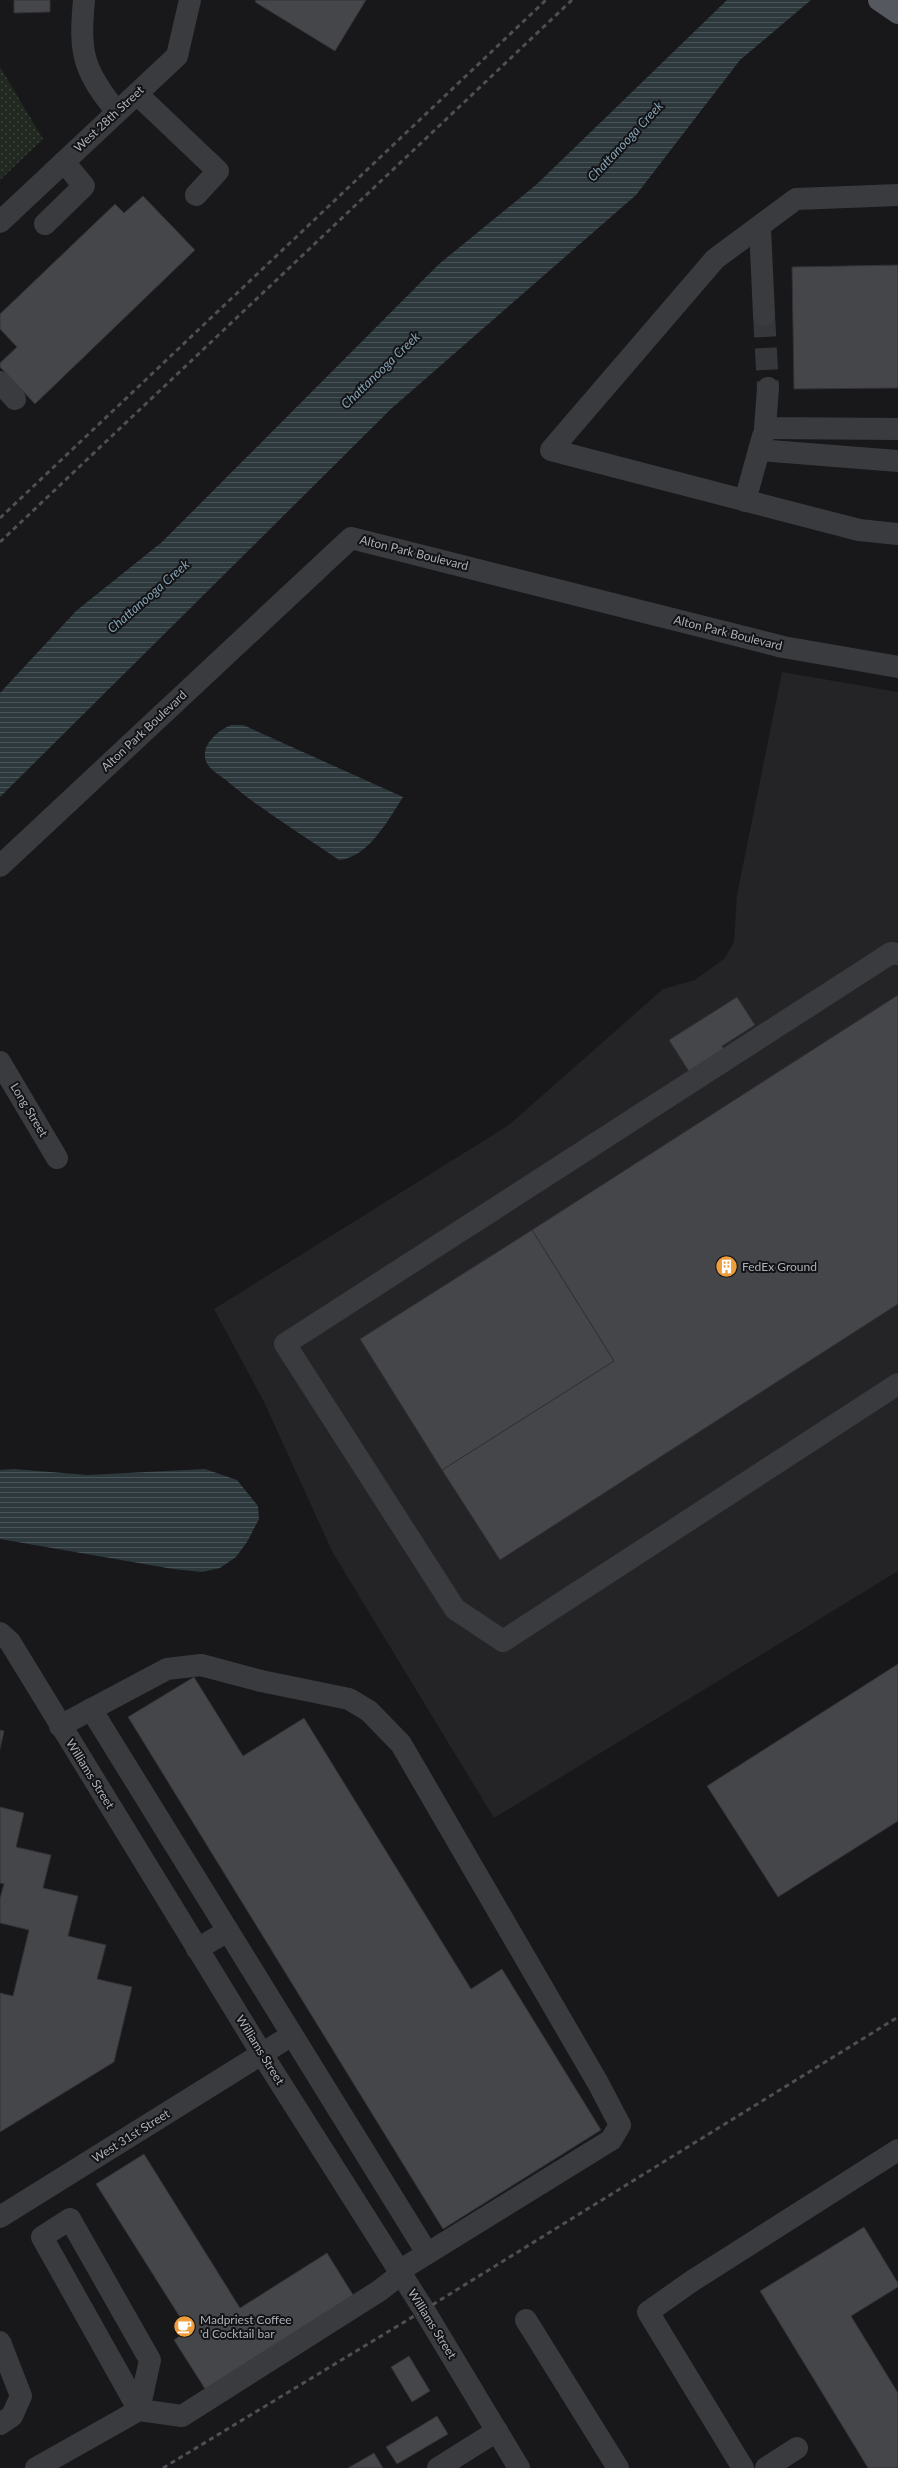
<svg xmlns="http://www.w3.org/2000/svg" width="898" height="2468" viewBox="0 0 898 2468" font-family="Lato,sans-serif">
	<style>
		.built { fill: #242427 }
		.park { fill: url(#park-dots) }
		.water { fill: url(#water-rules) }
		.building { fill: #45464a; stroke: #323236 }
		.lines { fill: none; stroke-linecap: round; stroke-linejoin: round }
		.minor-tunnel { stroke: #35373a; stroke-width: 22; stroke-dasharray: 22 11; stroke-linecap: butt }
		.minor { stroke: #393b3f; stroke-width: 22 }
		.major { stroke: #55585e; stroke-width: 22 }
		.rail { stroke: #4c4f54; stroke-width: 3; stroke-dasharray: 5 4; stroke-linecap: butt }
		.labels { text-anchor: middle; stroke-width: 4; stroke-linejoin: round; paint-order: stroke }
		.street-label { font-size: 12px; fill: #abb1b9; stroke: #131315 }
		.poi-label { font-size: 12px; fill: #abb1b9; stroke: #131315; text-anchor: start }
		.water-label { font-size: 13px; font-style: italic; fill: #83a2b3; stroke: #131315 }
	</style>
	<defs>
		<pattern id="park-dots" width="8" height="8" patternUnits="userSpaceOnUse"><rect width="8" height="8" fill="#202820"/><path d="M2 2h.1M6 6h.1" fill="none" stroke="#3e453e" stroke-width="1.8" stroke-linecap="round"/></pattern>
		<pattern id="water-rules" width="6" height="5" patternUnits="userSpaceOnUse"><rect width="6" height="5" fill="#2e393e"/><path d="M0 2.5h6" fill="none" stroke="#4a5358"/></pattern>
	</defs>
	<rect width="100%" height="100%" fill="#18181a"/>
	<path class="built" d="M782,672L898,692V1571L494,1818L333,1553L264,1402L214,1309L509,1125L663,989L695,980L725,958L734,942L737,895Z"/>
	<path class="park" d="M0,67L43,139L0,180Z"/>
	<g class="water">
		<path d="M727,0H811L740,60L636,195L392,408L0,797V693L76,611L162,542L439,264L537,184Z"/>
		<path d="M231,725H243L403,797C389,819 368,858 339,860C302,834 261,810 227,781C221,776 212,771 208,765C197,748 217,731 231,725Z"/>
		<path d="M14,1469L88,1475L205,1469L237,1480L258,1506L259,1519L247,1542L236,1557L220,1568L202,1572L173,1569L0,1539V1470Z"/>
	</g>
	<g class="building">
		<path d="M14,0H50V12L14,13Z"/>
		<path d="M256,0H366L335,51L255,2Z"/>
		<path d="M143,196L195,250L35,404L0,367V363L17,347L0,329V314L115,204L124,213Z"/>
		<path d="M898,265V388L794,389L792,267Z"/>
		<path d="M898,995V1304L500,1560L442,1470L614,1361L532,1230Z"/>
		<path d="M737,997L755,1025L722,1046L725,1051L690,1073L669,1040Z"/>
		<path d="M532,1230L614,1361L442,1470L360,1339Z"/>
		<path d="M898,1664V1821L778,1897L707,1786Z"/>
		<path d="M194,1677L243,1756L304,1718L471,1989L502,1969L601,2130L443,2229L128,1717Z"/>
		<path d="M0,1730L4,1731L0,1749Z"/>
		<path d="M0,1807L24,1813L16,1847L51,1855L43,1888L78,1896L68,1936L106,1945L97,1979L132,1987L114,2062L0,2132V1993L13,1996L29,1930L0,1923V1898L4,1884L0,1883Z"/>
		<path d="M144,2154L240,2308L327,2253L355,2298L207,2392L174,2340L188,2330L96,2184Z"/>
		<path d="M864,2227L898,2283V2287L851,2316L898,2393V2468H868L760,2291Z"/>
		<path d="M409,2356L430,2391L412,2402L391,2367Z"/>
		<path d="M437,2416L448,2434L397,2464L386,2447Z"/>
		<path d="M374,2453L383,2468H348Z"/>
	</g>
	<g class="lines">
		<path class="minor-tunnel" d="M764,315L768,388"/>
		<g class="minor">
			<path d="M84,0C79,54 83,70 117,112"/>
			<path d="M137,94L218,171L196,195"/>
			<path d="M898,195L796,199L715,259L551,450L859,530L898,534"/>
			<path d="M0,222L177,56L190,0"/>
			<path d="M45,224L84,186L64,162"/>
			<path d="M760,227L764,315"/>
			<path d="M0,382L15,399"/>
			<path d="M768,388L765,428L898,429"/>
			<path d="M759,450L898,461"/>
			<path d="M745,501L763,436"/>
			<path d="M0,866L351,538L783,647L898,667"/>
			<path d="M898,954L891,953L285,1344L455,1609L503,1641L898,1384"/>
			<path d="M0,1062L57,1158"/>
			<path d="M0,1633L10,1642L262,2054L424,2310L519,2468"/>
			<path d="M91,1709L427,2253"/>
			<path d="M60,1726L167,1669L201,1665L261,1681L349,1699L369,1711L401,1744L598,2083L620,2125L611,2140L399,2271"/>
			<path d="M197,1949L228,1931"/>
			<path d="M0,2217L292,2035"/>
			<path d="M70,2219L150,2360L139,2410L42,2237Z"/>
			<path d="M526,2320L618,2468"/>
			<path d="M0,2342L21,2396L12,2416L0,2424"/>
			<path d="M36,2468L139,2410L182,2416L379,2291L401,2274"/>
			<path d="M438,2468L497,2431"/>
			<path d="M743,2468L648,2312L692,2281L898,2150"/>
			<path d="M766,2468L797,2448"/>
		</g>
		<path class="major" d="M879,0L898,13"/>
		<g class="rail">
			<path d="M0,518L546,0"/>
			<path d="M0,542L572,0"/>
			<path d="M163,2468L424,2310L898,2017"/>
		</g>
	</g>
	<defs>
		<symbol id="building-disc" viewBox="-11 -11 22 22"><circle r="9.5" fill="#ee9d3c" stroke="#131315"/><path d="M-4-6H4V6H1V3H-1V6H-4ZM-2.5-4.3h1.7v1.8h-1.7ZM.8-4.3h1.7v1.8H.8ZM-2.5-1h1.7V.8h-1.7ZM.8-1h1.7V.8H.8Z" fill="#fff"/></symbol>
		<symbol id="cafe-disc" viewBox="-11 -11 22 22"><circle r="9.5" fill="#ee9d3c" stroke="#131315"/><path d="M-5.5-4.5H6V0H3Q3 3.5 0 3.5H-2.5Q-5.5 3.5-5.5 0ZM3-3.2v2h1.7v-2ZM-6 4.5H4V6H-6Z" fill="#fff"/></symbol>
	</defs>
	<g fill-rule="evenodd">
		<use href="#building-disc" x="714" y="1254" width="25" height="25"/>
		<use href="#cafe-disc" x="172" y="2314" width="25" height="25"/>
	</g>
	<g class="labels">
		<g class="street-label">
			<text transform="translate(109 119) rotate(-43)" y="4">West 28th Street</text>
			<text transform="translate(414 553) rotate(14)" y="4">Alton Park Boulevard</text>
			<text transform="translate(728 633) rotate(14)" y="4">Alton Park Boulevard</text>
			<text transform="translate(144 731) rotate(-43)" y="4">Alton Park Boulevard</text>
			<text transform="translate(29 1110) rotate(59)" y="4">Long Street</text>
			<text transform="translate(90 1774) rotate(58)" y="4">Williams Street</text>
			<text transform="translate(260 2050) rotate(58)" y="4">Williams Street</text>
			<text transform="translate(131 2136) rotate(-32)" y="4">West 31st Street</text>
			<text transform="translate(432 2324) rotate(58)" y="4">Williams Street</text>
		</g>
		<g class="poi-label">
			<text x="742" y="1271">FedEx Ground</text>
			<text x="200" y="2324">Madpriest Coffee<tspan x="200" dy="14">'d Cocktail bar</tspan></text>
		</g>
		<g class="water-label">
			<text transform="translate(625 141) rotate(-47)" y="5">Chattanooga Creek</text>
			<text transform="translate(380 370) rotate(-44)" y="5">Chattanooga Creek</text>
			<text transform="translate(148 596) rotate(-41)" y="5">Chattanooga Creek</text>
		</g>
	</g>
</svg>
